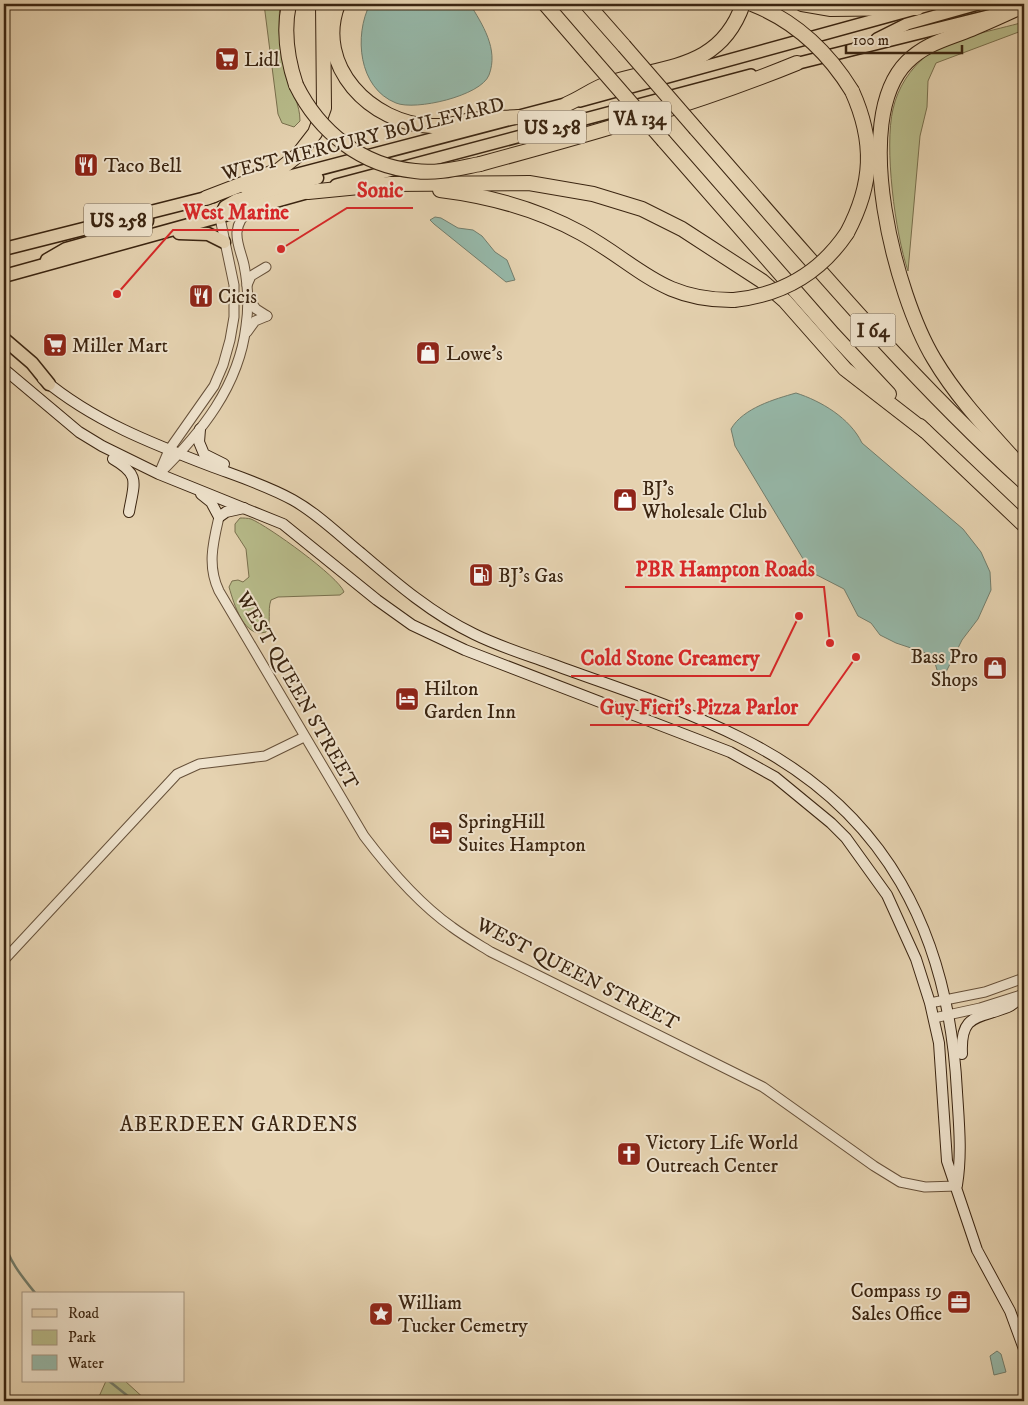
<svg xmlns="http://www.w3.org/2000/svg" width="1028" height="1405" viewBox="0 0 1028 1405" font-family="'IM FELL DW Pica',serif">
	<style>
		.green { fill: #b7bb8a; stroke: #79704e }
		.water { fill: #96b8a9; stroke: #727d6c }
		.lines { fill: none; stroke-linecap: round; stroke-linejoin: round }
		.stream { stroke: #727d6c; stroke-width: 2.5 }
		.tertiary-casing { stroke: #665039; stroke-width: 11 }
		.secondary-casing { stroke: #3b2511; stroke-width: 12 }
		.primary-casing { stroke: #3b2511; stroke-width: 14 }
		.trunk-casing { stroke: #3b2511; stroke-width: 15 }
		.motorway-casing { stroke: #3b2511; stroke-width: 16 }
		.tertiary { stroke: #eee2cc; stroke-width: 9 }
		.secondary { stroke: #eee2cc; stroke-width: 10 }
		.primary { stroke: #e5d2b0; stroke-width: 11 }
		.trunk { stroke: #e5d2b0; stroke-width: 12 }
		.motorway { stroke: #e5d2b0; stroke-width: 14 }
		.motorway-bridge-casing { stroke: #3b2511; stroke-width: 16; stroke-linecap: butt }
		.motorway-bridge { stroke: #e5d2b0; stroke-width: 14 }
		.labels { text-anchor: middle; stroke-width: 4; stroke-linejoin: round; paint-order: stroke }
		.shield { fill: #eee2cc; stroke: #715e49; stroke-width: 1 }
		.shield-label { font-size: 19px; font-weight: bold; fill: #3b2511 }
		.poi-label { font-size: 20px; fill: #3b2511; stroke: #eee2cc; text-anchor: start }
		.street-label { font-size: 20px; fill: #3b2511; stroke: #eee2cc }
		.neighbourhood-label { font-size: 21px; letter-spacing: 1px; fill: #3b2511; stroke: #eee2cc }
		.leader { fill: none; stroke: #d62828; stroke-width: 2 }
		.callout-dot { fill: #d62828; stroke: #eee2cc; stroke-width: 2 }
		.callout-label { font-size: 21px; text-anchor: middle; font-weight: bold; fill: #d62828; stroke: #eee2cc; stroke-width: 4; stroke-linejoin: round; paint-order: stroke }
	</style>
	<rect width="100%" height="100%" fill="#e5d2b0"/>
	<filter id="stains"><feTurbulence type="fractalNoise" baseFrequency=".004" numOctaves="4"/><feColorMatrix values="0 0 0 0 .2 0 0 0 0 .09 0 0 0 0 .02 0 0 0 .5 -.17"/></filter>
	<radialGradient id="worn" r=".72"><stop offset=".6" stop-color="#630" stop-opacity="0"/><stop offset="1" stop-color="#630" stop-opacity=".3"/></radialGradient>
	<g class="green">
		<path d="M264,4H280C278,29 279,53 287,77C292,93 300,104 300,121L294,127L282,123L278,114Z"/>
		<path d="M1024,22V30L936,63L928,81L927,107L920,136L908,271C895,233 884,147 893,109C898,87 910,69 927,55C950,38 996,30 1024,22Z"/>
		<path d="M240,518C243,518 248,518 251,519C268,526 339,577 344,592L340,595L278,597L271,600C267,611 272,622 266,632C244,639 234,604 229,587L232,581L238,580L243,582L249,577L246,549L235,532V524Z"/>
		<path d="M106,1381H125L147,1401H97Z"/>
	</g>
	<g class="water">
		<path d="M370,4H470C482,24 499,49 489,75C481,96 415,111 396,103C358,88 354,35 370,4Z"/>
		<path d="M435,217L441,218L458,228L473,230L482,236L495,252L507,260L515,280L506,282L434,224L430,220Z"/>
		<path d="M796,393C821,401 850,418 862,443L963,529L981,552L990,572L991,590L978,619L962,640L946,672L942,674L938,673L934,660L929,654L896,643L880,635L871,623L858,616L844,589L811,572L735,446L731,429C743,408 775,399 796,393Z"/>
		<path d="M997,1351L1001,1354L1006,1372L994,1375L990,1356Z"/>
	</g>
	<g class="lines">
		<g class="stream">
			<path d="M4,1239C7,1259 23,1278 36,1294"/>
			<path d="M109,1381L134,1401"/>
		</g>
		<defs>
			<g id="tertiary">
				<path d="M247,285L251,276L266,267"/>
				<path d="M248,298L256,309L267,316"/>
				<path d="M247,332L255,321L267,316"/>
				<path d="M161,469L169,450L214,386L223,365L230,340L234,317V285L220,218"/>
				<path d="M159,474C201,433 239,386 246,326C249,306 248,285 244,265C242,255 236,243 237,232C238,222 242,216 250,210"/>
				<path d="M219,517C213,543 207,566 219,591L364,836C389,869 418,903 452,927C464,936 478,944 491,952L763,1087L874,1166L900,1182L925,1187L957,1186"/>
				<path d="M4,960L177,774L199,764L265,756L304,737"/>
				<path d="M930,1003L985,992L1024,978"/>
				<path d="M934,1018L980,1008L1021,995"/>
			</g>
			<g id="secondary">
				<path d="M4,369L79,432L102,446L159,474L283,524L377,600L412,625L465,650L730,752L775,777L831,823L846,838L887,895L916,959L930,1003L939,1043L947,1161L977,1250L1010,1311L1024,1349"/>
				<path d="M43,379C93,421 153,444 213,467C240,477 268,486 293,500C318,514 339,535 361,553C396,583 432,614 474,634C498,646 524,654 549,663C611,686 682,708 741,738C887,810 949,934 957,1092C959,1124 962,1154 957,1185"/>
				<path d="M200,429L199,442L204,454L224,464"/>
				<path d="M113,459C141,475 134,483 129,512"/>
				<path d="M201,494L211,502L219,517L226,512L244,508"/>
				<path d="M962,1054C960,1013 978,1019 1008,1007C1014,1004 1019,999 1024,995"/>
			</g>
			<g id="primary">
				<path d="M877,39L907,24L978,4"/>
				<path d="M791,65L996,14"/>
				<path d="M580,101L933,4"/>
				<path d="M336,185L751,75"/>
			</g>
			<g id="trunk">
				<path d="M246,188L567,104"/>
				<path d="M220,218L225,207L237,200L317,178"/>
				<path d="M179,233L208,234L224,242"/>
				<path d="M4,249L214,196"/>
				<path d="M47,260L66,249L141,228L147,221V213"/>
				<path d="M4,276L308,192"/>
				<path d="M4,339L32,363L49,384"/>
			</g>
			<g id="motorway">
				<path d="M289,4C283,32 287,58 296,85"/>
				<path d="M338,4C314,66 371,124 432,126C446,127 459,122 473,120C488,118 504,118 519,117"/>
				<path d="M545,4L590,56"/>
				<path d="M587,4L624,46"/>
				<path d="M802,4L831,9L917,8"/>
				<path d="M1019,8C1001,16 982,25 964,32C943,40 924,45 907,62C849,120 896,296 934,359C959,401 992,434 1024,470"/>
				<path d="M567,104C581,98 594,88 609,83C665,65 720,70 743,4"/>
				<path d="M696,129C802,250 905,374 1024,482"/>
				<path d="M664,141L833,334L889,394"/>
				<path d="M480,164C587,135 694,105 797,63"/>
				<path d="M440,190C489,196 537,209 581,233C639,265 661,301 734,300"/>
				<path d="M308,192L390,184L529,183L593,194L642,209L682,229L762,281L785,301L845,369L925,431"/>
				<path d="M206,198L279,170L298,155L315,133L324,108L323,4"/>
				<path d="M847,233C873,184 875,142 852,91"/>
				<path d="M920,426L1024,525"/>
			</g>
		</defs>
		<use href="#tertiary" class="tertiary-casing"/>
		<use href="#secondary" class="secondary-casing"/>
		<use href="#primary" class="primary-casing"/>
		<use href="#trunk" class="trunk-casing"/>
		<use href="#motorway" class="motorway-casing"/>
		<use href="#tertiary" class="tertiary"/>
		<use href="#secondary" class="secondary"/>
		<use href="#primary" class="primary"/>
		<use href="#trunk" class="trunk"/>
		<use href="#motorway" class="motorway"/>
		<defs>
			<g id="motorway-bridge">
				<path d="M752,4C795,21 828,52 852,91"/>
				<path d="M624,46L696,129"/>
				<path d="M590,56L664,141"/>
				<path d="M296,85C319,132 362,166 415,171C437,174 459,168 480,164"/>
				<path d="M734,300C781,295 820,273 847,233"/>
			</g>
		</defs>
		<use href="#motorway-bridge" class="motorway-bridge-casing"/>
		<use href="#motorway-bridge" class="motorway-bridge"/>
	</g>
	<defs>
		<symbol id="supermarket-square" viewBox="-11 -11 22 22"><rect x="-9" y="-9" width="18" height="18" rx="4" fill="#8f2418" stroke="#eee2cc"/><path d="M-6-5.5h2.5l.6 2H6L4.5 2H-2.5L-4.4-4H-6ZM-1.5 3.2a1.3 1.3 0 1 0 .1 0ZM3 3.2a1.3 1.3 0 1 0 .1 0Z" fill="#fff"/></symbol>
		<symbol id="restaurant-square" viewBox="-11 -11 22 22"><rect x="-9" y="-9" width="18" height="18" rx="4" fill="#8f2418" stroke="#eee2cc"/><path d="M-5-6h1v4h1v-4h1v4h1v-4h1v5L-1.5 .5V6h-2V.5L-5-1ZM5-6V6H3V1.5H1.5Q1.5-4 5-6Z" fill="#fff"/></symbol>
		<symbol id="shop-square" viewBox="-11 -11 22 22"><rect x="-9" y="-9" width="18" height="18" rx="4" fill="#8f2418" stroke="#eee2cc"/><path d="M-5-2.5h2.3a2.7 3.5 0 0 1 5.4 0H5L5.5 6h-11ZM-1.5-2.5h3a1.5 2.3 0 0 0-3 0Z" fill="#fff"/></symbol>
		<symbol id="fuel-square" viewBox="-11 -11 22 22"><rect x="-9" y="-9" width="18" height="18" rx="4" fill="#8f2418" stroke="#eee2cc"/><path d="M-5.5-6h7V0h2V4h1.3V-2.5L3-4.5l.8-.8L6-3V5H2.5V1h-1V6h-7ZM-4.2-4.7v3.2H.2V-4.7Z" fill="#fff"/></symbol>
		<symbol id="hotel-square" viewBox="-11 -11 22 22"><rect x="-9" y="-9" width="18" height="18" rx="4" fill="#8f2418" stroke="#eee2cc"/><path d="M-6-4.5h1.5V1H6V5H4.5V3h-9V5H-6ZM-4 0a1.8 1.8 0 1 1 3.6 0ZM.5 0V-2.5h3Q6-2.5 6 0Z" fill="#fff"/></symbol>
		<symbol id="church-square" viewBox="-11 -11 22 22"><rect x="-9" y="-9" width="18" height="18" rx="4" fill="#8f2418" stroke="#eee2cc"/><path d="M-1.2-6h2.4v3.5h3.3v2.4h-3.3V6h-2.4V-.1h-3.3v-2.4h3.3Z" fill="#fff"/></symbol>
		<symbol id="office-square" viewBox="-11 -11 22 22"><rect x="-9" y="-9" width="18" height="18" rx="4" fill="#8f2418" stroke="#eee2cc"/><path d="M-6-3h4V-5.5h4V-3h4V5H-6ZM-1-4.5V-3h2v-1.5ZM-6 0V1H6V0Z" fill="#fff"/></symbol>
		<symbol id="sight-square" viewBox="-11 -11 22 22"><rect x="-9" y="-9" width="18" height="18" rx="4" fill="#8f2418" stroke="#eee2cc"/><path d="M0-6L1.8-2.2L6-1.7L2.9 1.2L3.7 5.4L0 3.3L-3.7 5.4L-2.9 1.2L-6-1.7L-1.8-2.2Z" fill="#fff"/></symbol>
	</defs>
	<g fill-rule="evenodd">
		<use href="#supermarket-square" x="213" y="45" width="28" height="28"/>
		<use href="#restaurant-square" x="72" y="151" width="28" height="28"/>
		<use href="#restaurant-square" x="187" y="282" width="28" height="28"/>
		<use href="#supermarket-square" x="41" y="331" width="28" height="28"/>
		<use href="#shop-square" x="414" y="339" width="28" height="28"/>
		<use href="#shop-square" x="611" y="486" width="28" height="28"/>
		<use href="#fuel-square" x="467" y="561" width="28" height="28"/>
		<use href="#shop-square" x="981" y="654" width="28" height="28"/>
		<use href="#hotel-square" x="393" y="685" width="28" height="28"/>
		<use href="#hotel-square" x="427" y="819" width="28" height="28"/>
		<use href="#church-square" x="615" y="1140" width="28" height="28"/>
		<use href="#office-square" x="945" y="1288" width="28" height="28"/>
		<use href="#sight-square" x="367" y="1300" width="28" height="28"/>
	</g>
	<g class="labels">
		<g class="shield">
			<rect x="609" y="101.5" width="62" height="33" rx="4"/>
			<rect x="518" y="110.5" width="68" height="33" rx="4"/>
			<rect x="84" y="203.5" width="68" height="33" rx="4"/>
			<rect x="850.5" y="313.5" width="45" height="33" rx="4"/>
		</g>
		<g class="shield-label">
			<text x="640" y="125">VA 134</text>
			<text x="552" y="134">US 258</text>
			<text x="118" y="227">US 258</text>
			<text x="873" y="337">I 64</text>
		</g>
		<g class="poi-label">
			<text x="244" y="66">Lidl</text>
			<text x="104" y="172">Taco Bell</text>
			<text x="218" y="303">Cicis</text>
			<text x="72" y="352">Miller Mart</text>
			<text x="446" y="360">Lowe's</text>
			<text x="642" y="495">BJ's<tspan x="642" dy="23">Wholesale Club</tspan></text>
			<text x="498" y="582">BJ’s Gas</text>
			<text x="978" y="663" text-anchor="end">Bass Pro<tspan x="978" dy="23">Shops</tspan></text>
			<text x="424" y="695">Hilton<tspan x="424" dy="23">Garden Inn</tspan></text>
			<text x="458" y="828">SpringHill<tspan x="458" dy="23">Suites Hampton</tspan></text>
			<text x="646" y="1149">Victory Life World<tspan x="646" dy="23">Outreach Center</tspan></text>
			<text x="942" y="1297" text-anchor="end">Compass 19<tspan x="942" dy="23">Sales Office</tspan></text>
			<text x="398" y="1309">William<tspan x="398" dy="23">Tucker Cemetry</tspan></text>
		</g>
		<g class="street-label">
			<text transform="translate(363 138) rotate(-14)" y="7">WEST MERCURY BOULEVARD</text>
			<text transform="translate(298 690) rotate(60)" y="7">WEST QUEEN STREET</text>
			<text transform="translate(578 973) rotate(27)" y="7">WEST QUEEN STREET</text>
		</g>
		<g class="neighbourhood-label">
			<text x="239" y="1131">ABERDEEN GARDENS</text>
		</g>
	</g>
	<path class="leader" d="M281 249L347 208H413M117 294L173 230H299M830 643L824 587H625M799 616L770 676H571M856 657L808 725H590"/>
	<g class="callout-dot">
		<circle cx="281" cy="249" r="5"/>
		<circle cx="117" cy="294" r="5"/>
		<circle cx="830" cy="643" r="5"/>
		<circle cx="799" cy="616" r="5"/>
		<circle cx="856" cy="657" r="5"/>
	</g>
	<g class="callout-label">
		<text x="380" y="197">Sonic</text>
		<text x="236" y="219">West Marine</text>
		<text x="725" y="576">PBR Hampton Roads</text>
		<text x="670" y="665">Cold Stone Creamery</text>
		<text x="699" y="714">Guy Fieri's Pizza Parlor</text>
	</g>
	<rect width="1028" height="1405" fill="none" stroke="#e5d2b0" stroke-width="20"/>
	<rect x="5" y="5" width="1018" height="1395" fill="none" stroke="#3b2511" stroke-width="2.5"/>
	<rect x="10" y="10" width="1008" height="1385" fill="none" stroke="#3b2511"/>
	<rect x="22" y="1292" width="162" height="90" fill="#eee2cc" stroke="#a69681"/>
	<rect x="32" y="1309" width="25" height="8" fill="#e5d2b0" stroke="#a69681"/>
	<text x="68" y="1318" font-size="15" fill="#3b2511">Road</text>
	<rect x="32" y="1330" width="25" height="15" fill="#b7bb8a" stroke="#a69681"/>
	<text x="68" y="1342" font-size="15" fill="#3b2511">Park</text>
	<rect x="32" y="1355" width="25" height="15" fill="#96b8a9" stroke="#a69681"/>
	<text x="68" y="1368" font-size="15" fill="#3b2511">Water</text>
	<path d="M846 45v8h116v-8" fill="none" stroke="#3b2511" stroke-width="2.5"/>
	<text x="853" y="45" font-size="15" fill="#3b2511" stroke="#eee2cc" stroke-width="4" paint-order="stroke">100 m</text>
	<rect width="100%" height="100%" filter="url(#stains)"/>
	<rect width="100%" height="100%" fill="url(#worn)"/>
</svg>
